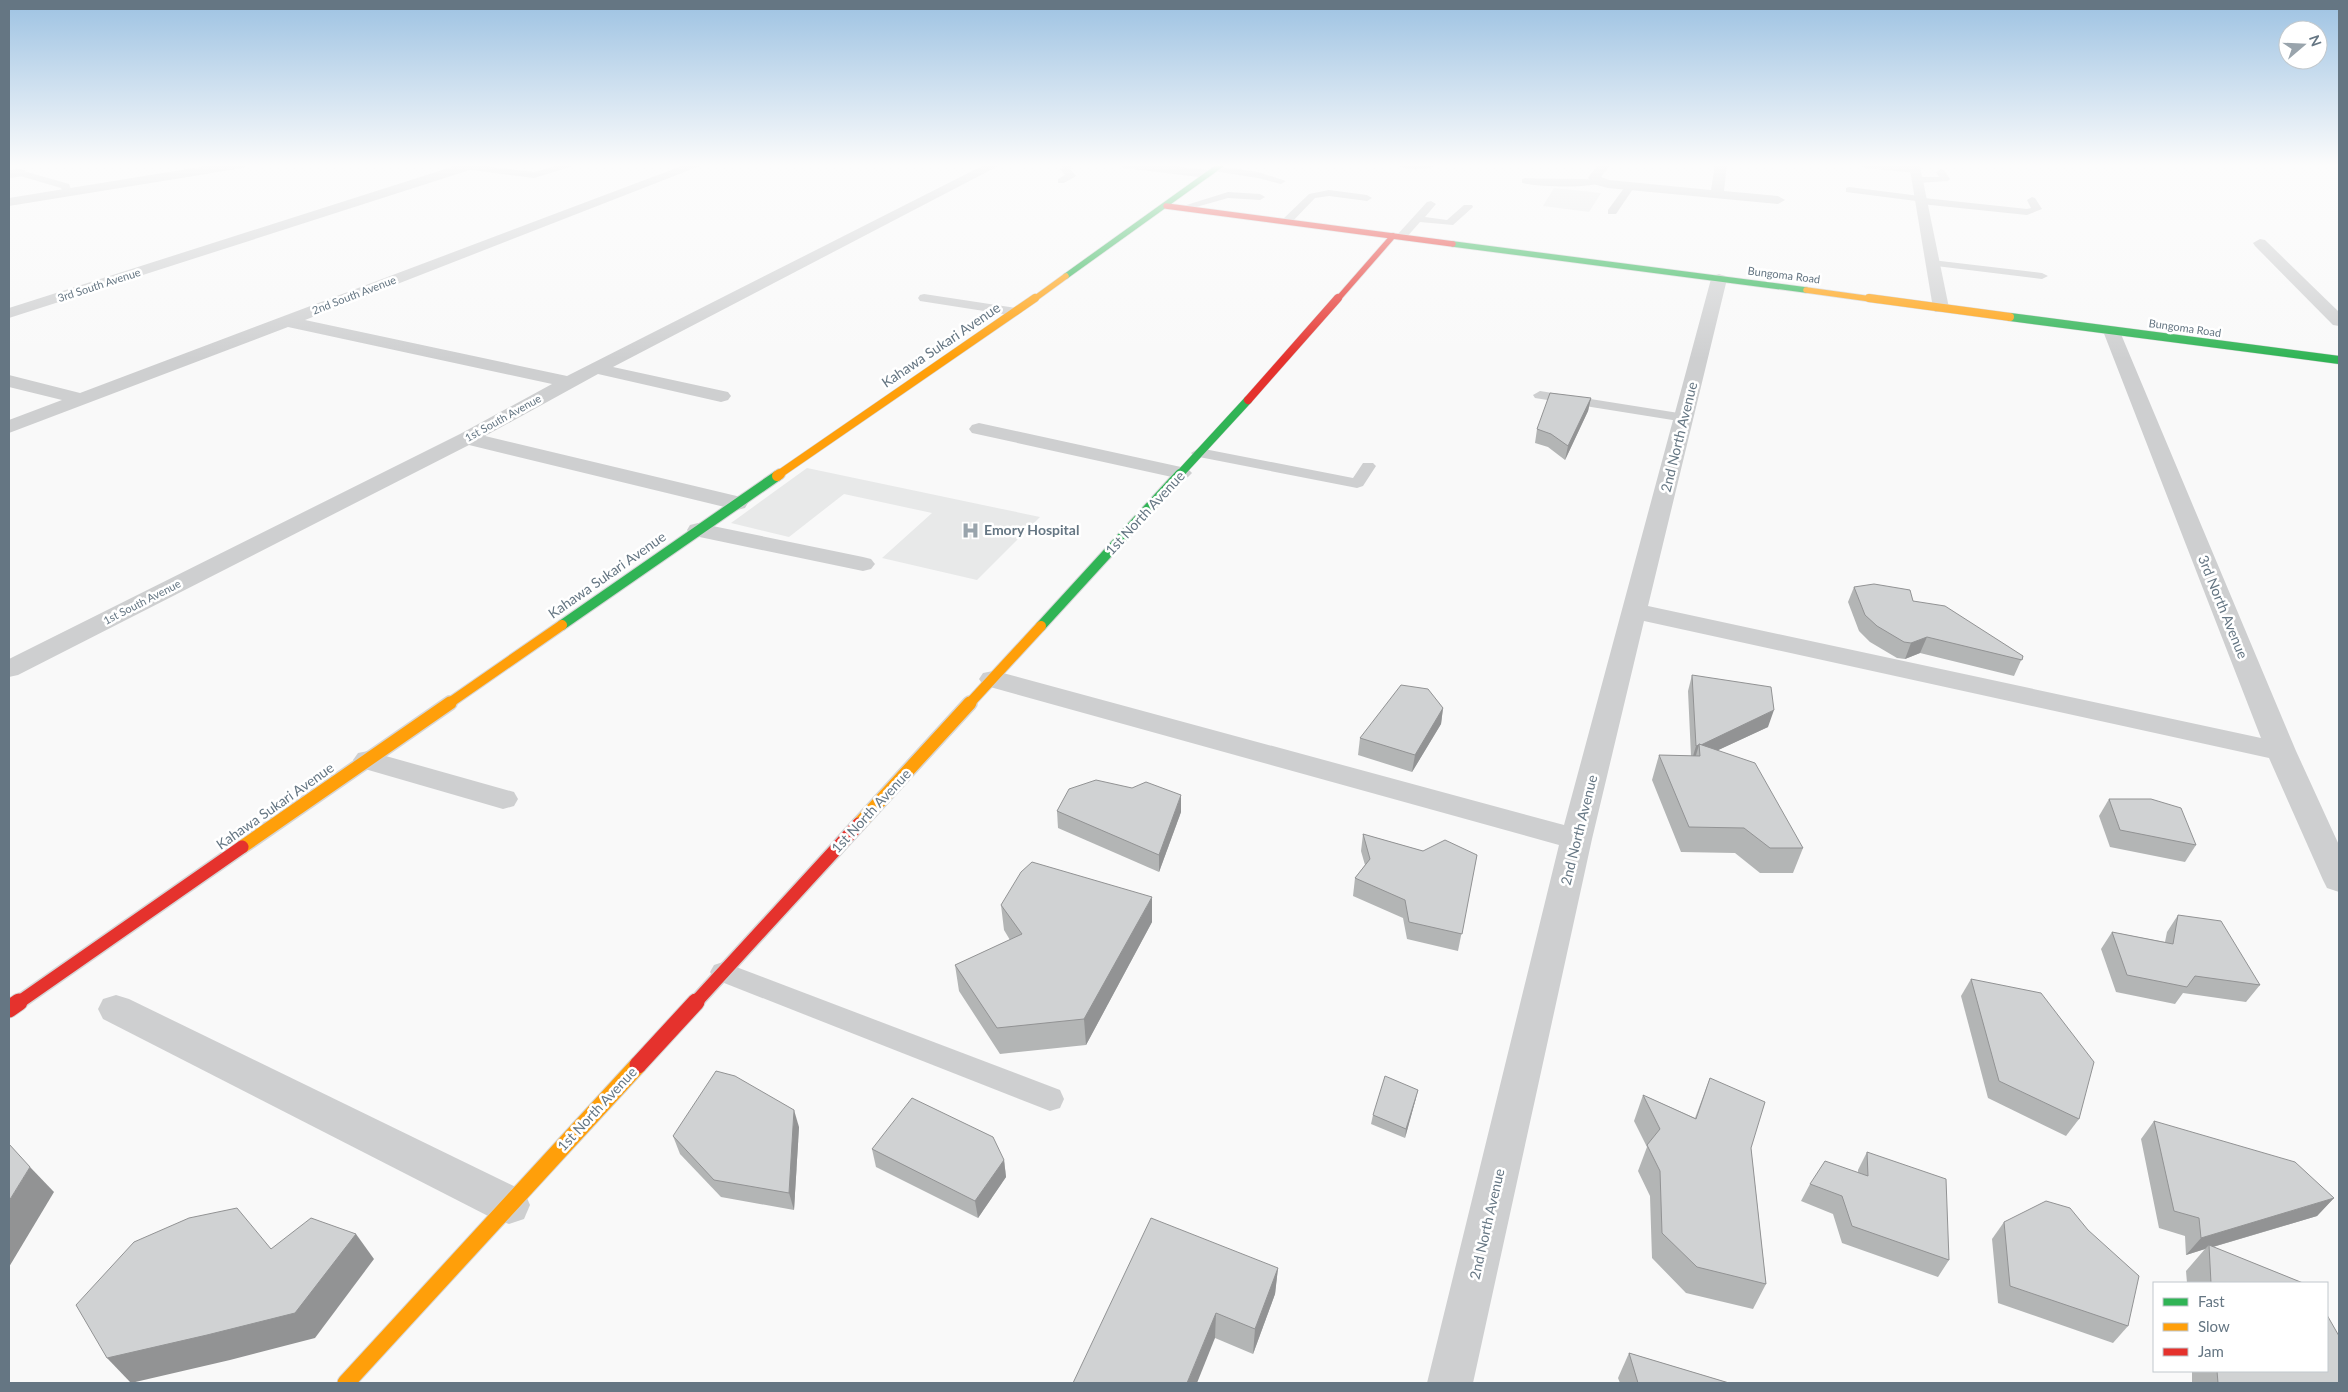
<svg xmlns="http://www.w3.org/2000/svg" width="2348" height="1392" viewBox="0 0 2348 1392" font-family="Lato,sans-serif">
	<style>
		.built { fill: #e8e9e9 }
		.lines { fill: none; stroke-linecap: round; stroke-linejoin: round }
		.fast-far2-casing { stroke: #d5d6d7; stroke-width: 7 }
		.fast-far1-casing { stroke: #d5d6d7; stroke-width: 9 }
		.fast-casing { stroke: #d5d6d7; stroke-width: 12 }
		.slow-far4-casing { stroke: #d5d6d7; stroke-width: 7 }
		.slow-far3-casing { stroke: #d5d6d7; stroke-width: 9 }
		.slow-far2-casing { stroke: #d5d6d7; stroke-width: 12 }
		.slow-far1-casing { stroke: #d5d6d7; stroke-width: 16 }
		.slow-casing { stroke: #d5d6d7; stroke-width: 19 }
		.jam-far3-casing { stroke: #d5d6d7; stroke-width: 7 }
		.jam-far2-casing { stroke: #d5d6d7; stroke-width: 9 }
		.jam-far1-casing { stroke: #d5d6d7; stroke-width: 16 }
		.jam-casing { stroke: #d5d6d7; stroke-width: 19 }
		.lane { fill: #cecfd0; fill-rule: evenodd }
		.street { fill: #cecfd0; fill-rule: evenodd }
		.fast-far2 { stroke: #30b455; stroke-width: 5.5 }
		.fast-far1 { stroke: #30b455; stroke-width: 8 }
		.fast { stroke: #30b455; stroke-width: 10 }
		.slow-far4 { stroke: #ff9f0a; stroke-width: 5.5 }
		.slow-far3 { stroke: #ff9f0a; stroke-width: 8 }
		.slow-far2 { stroke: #ff9f0a; stroke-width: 10 }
		.slow-far1 { stroke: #ff9f0a; stroke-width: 13 }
		.slow { stroke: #ff9f0a; stroke-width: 17 }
		.jam-far3 { stroke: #e5322d; stroke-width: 5.5 }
		.jam-far2 { stroke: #e5322d; stroke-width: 8 }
		.jam-far1 { stroke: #e5322d; stroke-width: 13 }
		.jam { stroke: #e5322d; stroke-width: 17 }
		.wall { fill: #b3b5b5 }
		.shaded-wall { fill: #929394 }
		.building { fill: #d0d2d3; stroke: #929394 }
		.labels { text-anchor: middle; stroke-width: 5; stroke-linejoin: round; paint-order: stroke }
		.far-street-label { font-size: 11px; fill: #657683; stroke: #fff }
		.street-label { font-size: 14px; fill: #657683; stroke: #fff }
		.poi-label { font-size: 14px; font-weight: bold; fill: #657683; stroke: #fff; text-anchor: start }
	</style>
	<rect width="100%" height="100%" fill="#f9f9f9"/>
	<g class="built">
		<path d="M1554,188L1582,191L1601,193L1589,212L1543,206Z"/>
		<path d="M807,468L1040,517L977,580L882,558L932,513L844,494L789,537L731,523Z"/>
	</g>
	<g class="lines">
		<defs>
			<g id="fast-far2">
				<path d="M1453,244L1806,290"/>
				<path d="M1066,276L1222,164"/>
			</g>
			<g id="fast-far1">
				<path d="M2010,317L2339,360"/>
				<path d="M1179,475L1248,400"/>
			</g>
			<g id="fast">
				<path d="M562,625L777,476"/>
				<path d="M1041,626L1180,474"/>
			</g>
			<g id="slow-far4">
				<path d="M1806,290L1878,300"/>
				<path d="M1033,300L1066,276"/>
			</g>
			<g id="slow-far3">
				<path d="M1869,298L2010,317"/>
				<path d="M778,475L1035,298"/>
			</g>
			<g id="slow-far2">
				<path d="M777,476L780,474"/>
				<path d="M448,704L562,625"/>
				<path d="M969,704L1041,626"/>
			</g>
			<g id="slow-far1">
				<path d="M859,824L970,703"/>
				<path d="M242,847L450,703"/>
			</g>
			<path id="slow" d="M346,1383L638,1065"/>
			<g id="jam-far3">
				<path d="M1166,206L1453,244"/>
				<path d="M1337,300L1393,236"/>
			</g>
			<path id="jam-far2" d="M1248,400L1338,298"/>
			<g id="jam-far1">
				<path d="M18,1003L242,847"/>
				<path d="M695,1003L859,824"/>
			</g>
			<g id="jam">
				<path d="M9,1009L19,1002"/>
				<path d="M638,1065L696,1002"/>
			</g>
		</defs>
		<use href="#fast-far2" class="fast-far2-casing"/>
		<use href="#fast-far1" class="fast-far1-casing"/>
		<use href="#fast" class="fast-casing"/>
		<use href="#slow-far4" class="slow-far4-casing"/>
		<use href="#slow-far3" class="slow-far3-casing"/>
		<use href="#slow-far2" class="slow-far2-casing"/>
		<use href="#slow-far1" class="slow-far1-casing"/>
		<use href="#slow" class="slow-casing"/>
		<use href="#jam-far3" class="jam-far3-casing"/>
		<use href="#jam-far2" class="jam-far2-casing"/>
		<use href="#jam-far1" class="jam-far1-casing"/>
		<use href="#jam" class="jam-casing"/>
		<g class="lane">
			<path d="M467,164L534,172L564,164L573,166L534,178L464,169V165Z"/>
			<path d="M1065,164H1074L1070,169L1076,176L1064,183H1058V179L1065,175L1060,169Z"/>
			<path d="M1885,164L1915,167L1920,170L1915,173L1865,168L1860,165Z"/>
			<path d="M1216,166L1258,172L1286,181L1281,184L1258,178L1213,171V167Z"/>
			<path d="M1941,169L1944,170L1950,179L1948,181L1917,183L1912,180L1917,177H1939L1936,172Z"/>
			<path d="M20,170L69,184L72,192L70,194H64L61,188L17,175V171Z"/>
			<path d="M1525,178C1536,179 1599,178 1603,181C1592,190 1536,186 1522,183V179Z"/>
			<path d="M1630,183L1635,186L1616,214H1608V210L1627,184Z"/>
			<path d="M1849,187L1920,196L1924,198L2027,209L2031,208L2027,200L2032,197L2035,198L2042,209L2027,215L1921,204L1916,201L1846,192V188Z"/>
			<path d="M1329,190L1367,195L1372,198L1367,201L1329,196L1315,198L1290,224H1282V220L1309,194Z"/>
			<path d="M1228,192L1260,194L1265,197L1260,200L1228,198L1182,211L1177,208Z"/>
			<path d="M1431,201L1436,204L1425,217L1447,220L1464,205H1472L1473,207L1453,225L1420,222L1405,239H1397V235L1427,202Z"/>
			<path d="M1932,260L2042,273L2048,276L2042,279L1928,265V261Z"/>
			<path d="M924,294L1016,308L1022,312L1016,316L920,301L918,298L920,295Z"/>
			<path d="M1540,391L1685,414L1692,418L1685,422L1535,398L1533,395Z"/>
			<path d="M1199,448L1353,478L1363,463H1373L1376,466L1363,486L1357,488L1194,456L1191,453Z"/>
			<path d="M723,962L1060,1090L1064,1099L1060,1108L1050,1111L714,979L710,972L714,965Z"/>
		</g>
		<g class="street">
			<path d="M218,164H249L243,168L9,206V198Z"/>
			<path d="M461,164H481L479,167L9,318V308Z"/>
			<path d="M687,164H705L305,320L567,376L986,164H1002L613,367L728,392L731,396L728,400L721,402L598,374L485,436L745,498L748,503L745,508L737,510L469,445L18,675L9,677V659L460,434L552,384L288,327L9,433V420L62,400L9,387V375L80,393Z"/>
			<path d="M1117,164H1157L1208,170L1214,174L1208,178L1123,168Z"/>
			<path d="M1395,164H1437C1430,171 1402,171 1395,164Z"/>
			<path d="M1598,164H1611L1601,177L1609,180L1711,190L1715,164H1727L1724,191L1778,196L1785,200L1778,204L1608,188L1593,184L1588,178Z"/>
			<path d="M1909,164L1920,166L1949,308L1947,312H1935L1933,308Z"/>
			<path d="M20,169L25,170L26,173L25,176L9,178V170Z"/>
			<path d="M2260,239L2265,240L2339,312V326L2333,325L2255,246L2253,243Z"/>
			<path d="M1719,274L1725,276L1727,279L1648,606L2261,738L2103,331L2106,327H2118L2296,751L2339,845V892L2327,888L2323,880L2269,758L1644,621L1592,839L1473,1383H1427L1559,845L983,685L979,679L983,673L993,671L1003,673L1564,825L1711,279L1713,276Z"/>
			<path d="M979,423L1181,467L1188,469L1192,473L1188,477L1181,479L972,433L969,429L972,425Z"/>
			<path d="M698,523L863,557L871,559L875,564L871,569L863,571L690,535L687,530L690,525Z"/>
			<path d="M368,751L514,792L518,799L514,806L503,809L358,767L353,760L358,753Z"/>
			<path d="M116,995L129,999L524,1191L530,1205L524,1219L509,1224L494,1219L103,1019L98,1009L103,999Z"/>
		</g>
		<use href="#fast-far2" class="fast-far2"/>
		<use href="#fast-far1" class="fast-far1"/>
		<use href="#fast" class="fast"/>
		<use href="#slow-far4" class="slow-far4"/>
		<use href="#slow-far3" class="slow-far3"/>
		<use href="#slow-far2" class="slow-far2"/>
		<use href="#slow-far1" class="slow-far1"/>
		<use href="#slow" class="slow"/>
		<use href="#jam-far3" class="jam-far3"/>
		<use href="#jam-far2" class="jam-far2"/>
		<use href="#jam-far1" class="jam-far1"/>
		<use href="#jam" class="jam"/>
	</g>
	<g class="wall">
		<path d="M1591,398L1588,411L1565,460L1548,447L1535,443L1537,429Z"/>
		<path d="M1854,587L1913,601L2023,656L2014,676L1920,653L1905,659L1897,658L1870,642L1859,631L1848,602Z"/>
		<path d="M1692,675L1768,727L1718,750L1803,848L1793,873H1760L1735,853L1681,852L1652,780L1659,755L1691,756L1688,691Z"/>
		<path d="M1443,708L1441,724L1412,772L1358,755L1360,738Z"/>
		<path d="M2109,799L2196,845L2185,862L2110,847L2099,816Z"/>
		<path d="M1057,811L1181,812L1159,872L1058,828Z"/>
		<path d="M1363,834L1423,851L1477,855L1458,951L1407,939L1403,918L1353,896L1355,878L1365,865L1361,851Z"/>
		<path d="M1001,905L1152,922L1086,1045L1000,1054L959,991L955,965L1010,940L1004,930Z"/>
		<path d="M2178,915L2260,985L2246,1002L2183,993L2175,1004L2116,992L2101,949L2112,932L2165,942L2167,932Z"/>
		<path d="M1971,979L2079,1119L2066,1136L1988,1098L1961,996Z"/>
		<path d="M1710,1078L1751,1148L1766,1284L1753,1309L1686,1293L1652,1258L1650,1196L1638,1171L1647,1147L1634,1121L1643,1095L1695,1118Z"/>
		<path d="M1416,1098L1405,1138L1371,1124L1373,1115Z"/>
		<path d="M2154,1121L2334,1198L2317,1216L2213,1247L2303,1283H2187L2186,1271L2205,1249L2186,1255L2185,1236L2159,1228L2141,1139Z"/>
		<path d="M799,1127L794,1210L721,1197L680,1154L673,1136Z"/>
		<path d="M872,1149L1004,1160L1006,1177L978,1218L876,1167Z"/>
		<path d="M1867,1152L1949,1260L1938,1277L1842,1243L1833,1214L1801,1201L1810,1184L1858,1172V1170Z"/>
		<path d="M2004,1222L2128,1326L2113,1343L1998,1303L1992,1239Z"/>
		<path d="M1278,1268L1275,1294L1253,1354L1215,1338L1073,1383Z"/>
		<path d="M1629,1353L1729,1383H1620L1618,1378Z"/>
		<path d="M2192,1371H2327L2339,1383H2192Z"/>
	</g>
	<g class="shaded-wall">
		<path d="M1591,398L1588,411L1565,460L1568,446Z"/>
		<path d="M1927,637L1920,653L1905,659L1911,643Z"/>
		<path d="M1443,708L1441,724L1412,772L1415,755Z"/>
		<path d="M1774,710L1768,727L1699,759L1700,756L1699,745Z"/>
		<path d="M1699,745L1694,762L1691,763L1696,746Z"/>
		<path d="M1181,795V812L1159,872V855Z"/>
		<path d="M1152,897V922L1086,1045L1084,1019Z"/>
		<path d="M1418,1090L1416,1098L1405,1138L1406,1129Z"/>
		<path d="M794,1110L799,1127L794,1210L789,1193Z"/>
		<path d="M1004,1160L1006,1177L978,1218L975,1201Z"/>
		<path d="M30,1167L54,1192L9,1267V1201Z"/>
		<path d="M2334,1198L2317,1216L2209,1248V1245L2205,1249L2186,1255L2201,1238Z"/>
		<path d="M356,1234L374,1259L315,1338L230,1360L131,1383L107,1358Z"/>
		<path d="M1278,1268L1275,1294L1253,1354L1255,1329Z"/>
		<path d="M1216,1313L1215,1338L1197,1383H1187Z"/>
	</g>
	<g class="building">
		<path d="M1550,393L1591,398L1568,446L1551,434L1537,429Z"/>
		<path d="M1874,584L1910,590L1913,601L1945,606L2023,656L2022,660L1927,637L1911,643L1904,642L1877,626L1865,615L1854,587Z"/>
		<path d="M1692,675L1771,687L1774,710L1701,745L1699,744V745L1696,746Z"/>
		<path d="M1401,685L1428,689L1443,708L1415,755L1360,738Z"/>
		<path d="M1699,744L1755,763L1803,848H1770L1744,828L1689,827L1659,755L1700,756Z"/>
		<path d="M1096,780L1132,788L1146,782L1181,795L1159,855L1057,811L1069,789Z"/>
		<path d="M2109,799H2151L2181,808L2196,845L2120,830Z"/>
		<path d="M1363,834L1423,851L1445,840L1477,855L1462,934L1409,922L1405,900L1355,878L1370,859Z"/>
		<path d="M1032,862L1152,897L1084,1019L997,1028L955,965L1022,934L1001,905L1021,872Z"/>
		<path d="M2178,915L2221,921L2260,985L2195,976L2187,987L2127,975L2112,932L2173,944Z"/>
		<path d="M1971,979L2041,993L2094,1062L2079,1119L1999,1081Z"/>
		<path d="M716,1071L735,1076L794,1110L789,1193L714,1180L673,1136Z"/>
		<path d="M1385,1076L1418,1090L1406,1129L1373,1115Z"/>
		<path d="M1710,1078L1765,1102L1751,1148L1766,1284L1697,1267L1662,1233L1660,1171L1647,1145L1660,1129L1643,1095L1696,1119Z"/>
		<path d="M912,1098L993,1137L1004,1160L975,1201L872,1149Z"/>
		<path d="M2154,1121L2295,1162L2334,1198L2201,1238L2199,1218L2174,1211Z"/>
		<path d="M9,1144L30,1167L9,1201Z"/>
		<path d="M1867,1152L1946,1179L1949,1260L1852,1226L1842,1196L1810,1184L1825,1161L1868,1176Z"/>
		<path d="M2046,1201L2070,1208L2088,1230L2139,1276L2128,1326L2010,1286L2004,1222Z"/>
		<path d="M237,1208L271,1249L311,1218L356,1234L295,1313L207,1335L107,1358L76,1305L134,1242L189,1218Z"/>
		<path d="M1151,1218L1278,1268L1255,1329L1216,1313L1187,1383H1073Z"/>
		<path d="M2209,1245L2303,1283H2211Z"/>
		<path d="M2327,1315L2339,1336V1383H2218L2217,1371H2327Z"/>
		<path d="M1629,1353L1729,1383H1638Z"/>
	</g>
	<linearGradient id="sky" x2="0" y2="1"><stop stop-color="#9dc2e2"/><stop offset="0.46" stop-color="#fcfcfc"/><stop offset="1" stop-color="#fcfcfc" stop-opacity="0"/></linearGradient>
	<rect width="2348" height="359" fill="url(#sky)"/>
	<defs>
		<symbol id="hospital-bare" viewBox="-9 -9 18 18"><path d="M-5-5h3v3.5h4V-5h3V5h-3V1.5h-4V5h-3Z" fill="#99a4ac" stroke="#fff" stroke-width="2.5" paint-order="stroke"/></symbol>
	</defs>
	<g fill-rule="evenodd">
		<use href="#hospital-bare" x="958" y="518" width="25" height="25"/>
	</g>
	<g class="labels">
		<g class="far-street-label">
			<text transform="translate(1784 275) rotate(7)" y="4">Bungoma Road</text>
			<text transform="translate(99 285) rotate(-18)" y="4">3rd South Avenue</text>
			<text transform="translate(354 295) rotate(-21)" y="4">2nd South Avenue</text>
			<text transform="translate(2185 328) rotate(8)" y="4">Bungoma Road</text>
			<text transform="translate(503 418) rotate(-29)" y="4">1st South Avenue</text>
			<text transform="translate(142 602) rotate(-27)" y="4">1st South Avenue</text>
		</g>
		<g class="street-label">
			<text transform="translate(941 345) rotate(-34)" y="5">Kahawa Sukari Avenue</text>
			<text transform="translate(1679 437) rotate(-76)" y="5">2nd North Avenue</text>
			<text transform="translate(1145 513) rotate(-47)" y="5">1st North Avenue</text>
			<text transform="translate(607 575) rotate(-35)" y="5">Kahawa Sukari Avenue</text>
			<text transform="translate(2223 607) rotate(68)" y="5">3rd North Avenue</text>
			<text transform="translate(275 806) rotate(-35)" y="5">Kahawa Sukari Avenue</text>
			<text transform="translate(871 811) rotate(-47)" y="5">1st North Avenue</text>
			<text transform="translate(1579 830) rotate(-76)" y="5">2nd North Avenue</text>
			<text transform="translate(597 1109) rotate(-47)" y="5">1st North Avenue</text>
			<text transform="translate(1487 1224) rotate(-77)" y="5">2nd North Avenue</text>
		</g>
		<g class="poi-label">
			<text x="984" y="535">Emory Hospital</text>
		</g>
	</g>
	<rect width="2348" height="1392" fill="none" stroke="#657683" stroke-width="20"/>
	<rect x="2153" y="1282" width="175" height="90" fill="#ffffff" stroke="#c1c8cd"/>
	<rect x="2163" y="1298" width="25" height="8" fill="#30b455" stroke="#c1c8cd"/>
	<text x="2198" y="1307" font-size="15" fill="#657683">Fast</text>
	<rect x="2163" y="1323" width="25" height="8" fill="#ff9f0a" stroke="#c1c8cd"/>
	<text x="2198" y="1332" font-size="15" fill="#657683">Slow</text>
	<rect x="2163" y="1348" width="25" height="8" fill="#e5322d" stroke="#c1c8cd"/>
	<text x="2198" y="1357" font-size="15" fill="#657683">Jam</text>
	<g transform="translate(2303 45) rotate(71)"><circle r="24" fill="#ffffff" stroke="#c1c8cd"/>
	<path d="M0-4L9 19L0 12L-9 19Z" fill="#99a4ac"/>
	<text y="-8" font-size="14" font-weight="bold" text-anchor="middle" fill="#657683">N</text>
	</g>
</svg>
